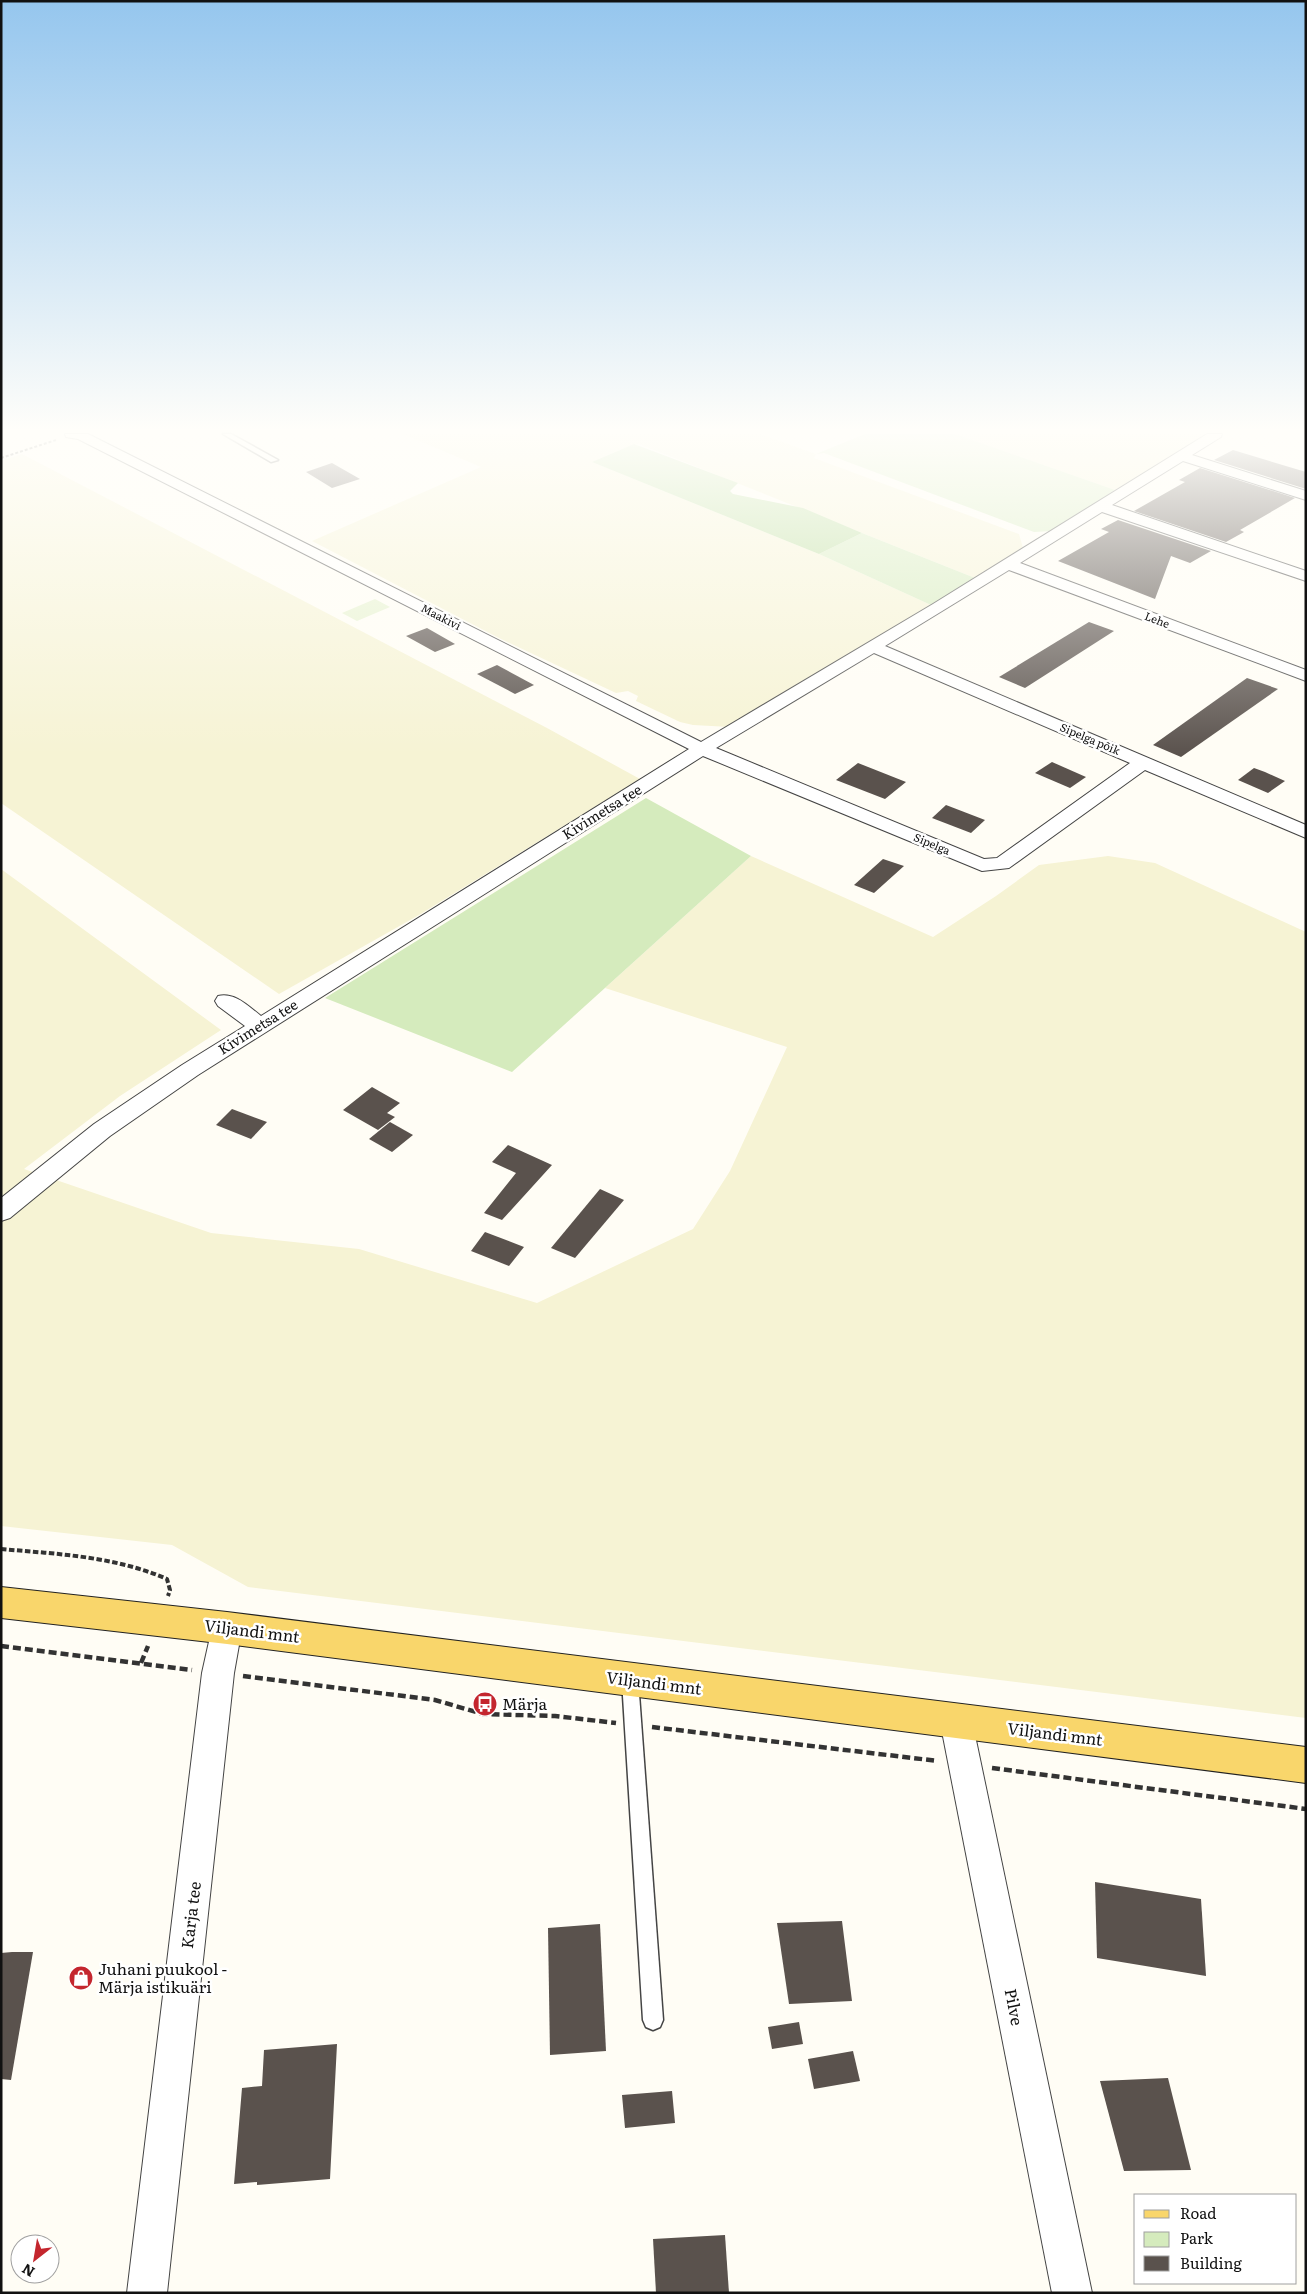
<svg xmlns="http://www.w3.org/2000/svg" width="1307" height="2294" viewBox="0 0 1307 2294" font-family="Literata,serif">
	<style>
		.farmland { fill: #f6f3d4 }
		.green { fill: #d5ebbd }
		.forest { fill: #b9dc9c }
		.pitch { fill: #e6f2cf }
		.building { fill: #5a524d }
		.lines { fill: none; stroke-linecap: round; stroke-linejoin: round }
		.service-casing { stroke: #444; stroke-width: 3 }
		.minor-casing { stroke: #444; stroke-width: 2 }
		.primary-casing { stroke: #222; stroke-width: 2 }
		.path-far2 { stroke: #333; stroke-width: 2; stroke-dasharray: 3 2; stroke-linecap: butt }
		.path-far1 { stroke: #333; stroke-width: 4; stroke-dasharray: 5.5 2.5; stroke-linecap: butt }
		.path { stroke: #333; stroke-width: 4.5; stroke-dasharray: 8 4; stroke-linecap: butt }
		.service { fill: #fff; fill-rule: evenodd }
		.minor { fill: #fff; fill-rule: evenodd }
		.primary { fill: #f9d66b; fill-rule: evenodd }
		.labels { text-anchor: middle; stroke-width: 5; stroke-linejoin: round; paint-order: stroke }
		.far-street-label { font-size: 11px; fill: #111; stroke: #fff }
		.street-label { font-size: 14px; fill: #111; stroke: #fff }
		.near-street-label { font-size: 16px; fill: #111; stroke: #fff }
		.near-poi-label { font-size: 16px; fill: #111; stroke: #fff; text-anchor: start }
	</style>
	<rect width="100%" height="100%" fill="#fffdf5"/>
	<g class="farmland">
		<path d="M403,434H760L816,454L814,458L1019,534L1023,548L975,578L639,444H634L592,462L819,554L931,605L730,727L693,725L680,722L636,701L638,696L628,691L616,693L499,638L312,541L481,467Z"/>
		<path d="M955,434H1207L1115,490Z"/>
		<path d="M22,454L547,728L640,779L419,915L279,994L1,803V461Z"/>
		<path d="M751,856L933,937L996,896L1039,865L1108,856L1155,863L1306,932V1718L248,1587L172,1545L1,1526V869L221,1030L120,1096L24,1169L211,1233L359,1249L537,1303L693,1229L730,1171L787,1047L605,988Z"/>
	</g>
	<g class="green">
		<path d="M865,434H955L1115,490L1052,531L1034,532L824,453L816,454Z"/>
		<path d="M862,533L975,578L931,605L819,554Z"/>
		<path d="M646,798L751,856L512,1072L325,998Z"/>
	</g>
	<path class="forest" d="M634,444L738,483L730,491L733,494L803,508L862,533L819,554L592,462Z"/>
	<path class="pitch" d="M375,599L390,607L357,621L342,613Z"/>
	<g class="building">
		<path d="M1233,450L1306,472V489L1214,460Z"/>
		<path d="M332,463L360,479L332,488L306,472Z"/>
		<path d="M1200,468L1295,498L1240,530L1244,532L1226,542L1134,511L1185,482L1179,480Z"/>
		<path d="M1118,520L1211,551L1190,563L1171,556L1155,599L1058,561L1109,532L1101,529Z"/>
		<path d="M1089,622L1114,631L1025,688L999,677Z"/>
		<path d="M427,628L455,644L435,652L406,636Z"/>
		<path d="M497,665L534,685L515,694L477,674Z"/>
		<path d="M1247,678L1278,689L1181,757L1153,745Z"/>
		<path d="M1052,762L1086,777L1070,788L1035,773Z"/>
		<path d="M858,763L906,782L885,799L836,780Z"/>
		<path d="M1254,768L1265,772L1285,781L1268,793L1238,780Z"/>
		<path d="M946,805L985,820L971,833L932,818Z"/>
		<path d="M883,859L904,866L874,893L854,885Z"/>
		<path d="M372,1087L400,1103L387,1113L395,1117L378,1130L343,1110Z"/>
		<path d="M232,1109L267,1122L251,1139L216,1125Z"/>
		<path d="M390,1122L413,1135L392,1152L369,1139Z"/>
		<path d="M508,1145L552,1165L502,1220L484,1213L516,1173L492,1162Z"/>
		<path d="M600,1189L624,1200L575,1258L551,1248Z"/>
		<path d="M485,1232L524,1247L509,1266L471,1251Z"/>
		<path d="M1095,1882L1201,1899L1206,1976L1097,1958Z"/>
		<path d="M842,1921L852,2001L789,2004L777,1923Z"/>
		<path d="M600,1924L606,2051L550,2055L548,1928Z"/>
		<path d="M12,1952H33L11,2080L1,2079V1953Z"/>
		<path d="M799,2022L803,2044L772,2049L768,2027Z"/>
		<path d="M337,2044L330,2179L257,2185V2182L234,2184L242,2088L262,2086L264,2050Z"/>
		<path d="M853,2051L860,2081L814,2089L808,2059Z"/>
		<path d="M1168,2078L1191,2170L1124,2171L1100,2081Z"/>
		<path d="M672,2091L675,2123L625,2128L622,2095Z"/>
		<path d="M725,2235L729,2293H656L653,2239Z"/>
	</g>
	<g class="lines">
		<defs>
			<g id="service">
				<path d="M223,434H231L278,460L271,462Z"/>
				<path d="M630,1672L636,1675L638,1680L663,2020L660,2027L653,2030L646,2027L643,2020L622,1680L624,1675Z"/>
			</g>
			<g id="minor">
				<path d="M65,434H88L701,742L933,604L1207,434H1222L1221,437L1192,455L1306,491V500L1183,461L1112,505L1306,571V581L1102,512L1020,563L1306,670V681L1009,570L885,646L1306,825V838L1145,770L1009,868L982,871L703,756L198,1075L110,1136L10,1218L1,1221V1198L94,1124L182,1065L245,1026L218,1006L215,1001L218,996C235,992 248,1006 261,1016L689,749L78,439L66,437ZM874,653L1130,763L997,858L984,859L716,748Z"/>
				<path d="M227,1614L238,1618L242,1628L234,1673L167,2293H127L202,1673L212,1628L216,1618Z"/>
				<path d="M956,1706L967,1710L972,1721L1092,2293H1052L940,1721L945,1710Z"/>
			</g>
			<path id="primary" d="M1,1587L227,1612L1306,1747V1783L227,1644L1,1618Z"/>
		</defs>
		<use href="#service" class="service-casing"/>
		<use href="#minor" class="minor-casing"/>
		<use href="#primary" class="primary-casing"/>
		<path class="path-far2" d="M1,458L56,440"/>
		<path class="path-far1" d="M1,1549C57,1554 114,1556 167,1579L170,1590L168,1596"/>
		<g class="path">
			<path d="M1,1646L192,1670"/>
			<path d="M141,1663L148,1646"/>
			<path d="M243,1676L435,1700L483,1714L555,1716L616,1723"/>
			<path d="M652,1727L938,1761"/>
			<path d="M992,1768L1306,1809"/>
		</g>
		<use href="#service" class="service"/>
		<use href="#minor" class="minor"/>
		<use href="#primary" class="primary"/>
	</g>
	<linearGradient id="sky" x2="0" y2="1"><stop stop-color="#95c6ee"/><stop offset="0.57" stop-color="#fffefa"/><stop offset="1" stop-color="#fffefa" stop-opacity="0"/></linearGradient>
	<rect width="1307" height="755" fill="url(#sky)"/>
	<defs>
		<symbol id="bus-disc" viewBox="-11 -11 22 22"><circle r="9.5" fill="#c4262e" stroke="#fff"/><path d="M-5-6H5V4H4V6H2V4H-2V6H-4V4H-5ZM-3.5-4V0h7V-4ZM-3.5 1.2v1.5H-2V1.2ZM2 1.2v1.5H3.5V1.2Z" fill="#fff"/></symbol>
		<symbol id="shop-disc" viewBox="-11 -11 22 22"><circle r="9.5" fill="#c4262e" stroke="#fff"/><path d="M-5-2.5h2.3a2.7 3.5 0 0 1 5.4 0H5L5.5 6h-11ZM-1.5-2.5h3a1.5 2.3 0 0 0-3 0Z" fill="#fff"/></symbol>
	</defs>
	<g fill-rule="evenodd">
		<use href="#bus-disc" x="471" y="1690" width="28" height="28"/>
		<use href="#shop-disc" x="67" y="1964" width="28" height="28"/>
	</g>
	<g class="labels">
		<g class="far-street-label">
			<text transform="translate(441 617) rotate(27)" y="4">Maakivi</text>
			<text transform="translate(1157 620) rotate(21)" y="4">Lehe</text>
			<text transform="translate(1090 739) rotate(23)" y="4">Sipelga põik</text>
			<text transform="translate(932 844) rotate(23)" y="4">Sipelga</text>
		</g>
		<g class="street-label">
			<text transform="translate(602 812) rotate(-32)" y="5">Kivimetsa tee</text>
			<text transform="translate(258 1027) rotate(-32)" y="5">Kivimetsa tee</text>
		</g>
		<g class="near-street-label">
			<text transform="translate(252 1631) rotate(7)" y="6">Viljandi mnt</text>
			<text transform="translate(654 1683) rotate(7)" y="6">Viljandi mnt</text>
			<text transform="translate(1055 1734) rotate(7)" y="6">Viljandi mnt</text>
			<text transform="translate(191 1915) rotate(-83)" y="6">Karja tee</text>
			<text transform="translate(1014 2007) rotate(79)" y="6">Pilve</text>
		</g>
		<g class="near-poi-label">
			<text x="502" y="1710">Märja</text>
			<text x="98" y="1975">Juhani puukool -<tspan x="98" dy="18">Märja istikuäri</tspan></text>
		</g>
	</g>
	<rect width="1307" height="2294" fill="none" stroke="#111111" stroke-width="5"/>
	<rect x="1134" y="2194" width="162" height="90" fill="#ffffff" stroke="#a0a0a0"/>
	<rect x="1144" y="2210" width="25" height="8" fill="#f9d66b" stroke="#a0a0a0"/>
	<text x="1180" y="2219" font-size="15" fill="#111111">Road</text>
	<rect x="1144" y="2232" width="25" height="15" fill="#d5ebbd" stroke="#a0a0a0"/>
	<text x="1180" y="2244" font-size="15" fill="#111111">Park</text>
	<rect x="1144" y="2256" width="25" height="15" fill="#5a524d" stroke="#a0a0a0"/>
	<text x="1180" y="2269" font-size="15" fill="#111111">Building</text>
	<g transform="translate(35 2259) rotate(211)"><circle r="24" fill="#ffffff" stroke="#a0a0a0"/>
	<path d="M0-4L9 19L0 12L-9 19Z" fill="#c4262e"/>
	<text y="-8" font-size="14" font-weight="bold" text-anchor="middle" fill="#111111">N</text>
	</g>
</svg>
